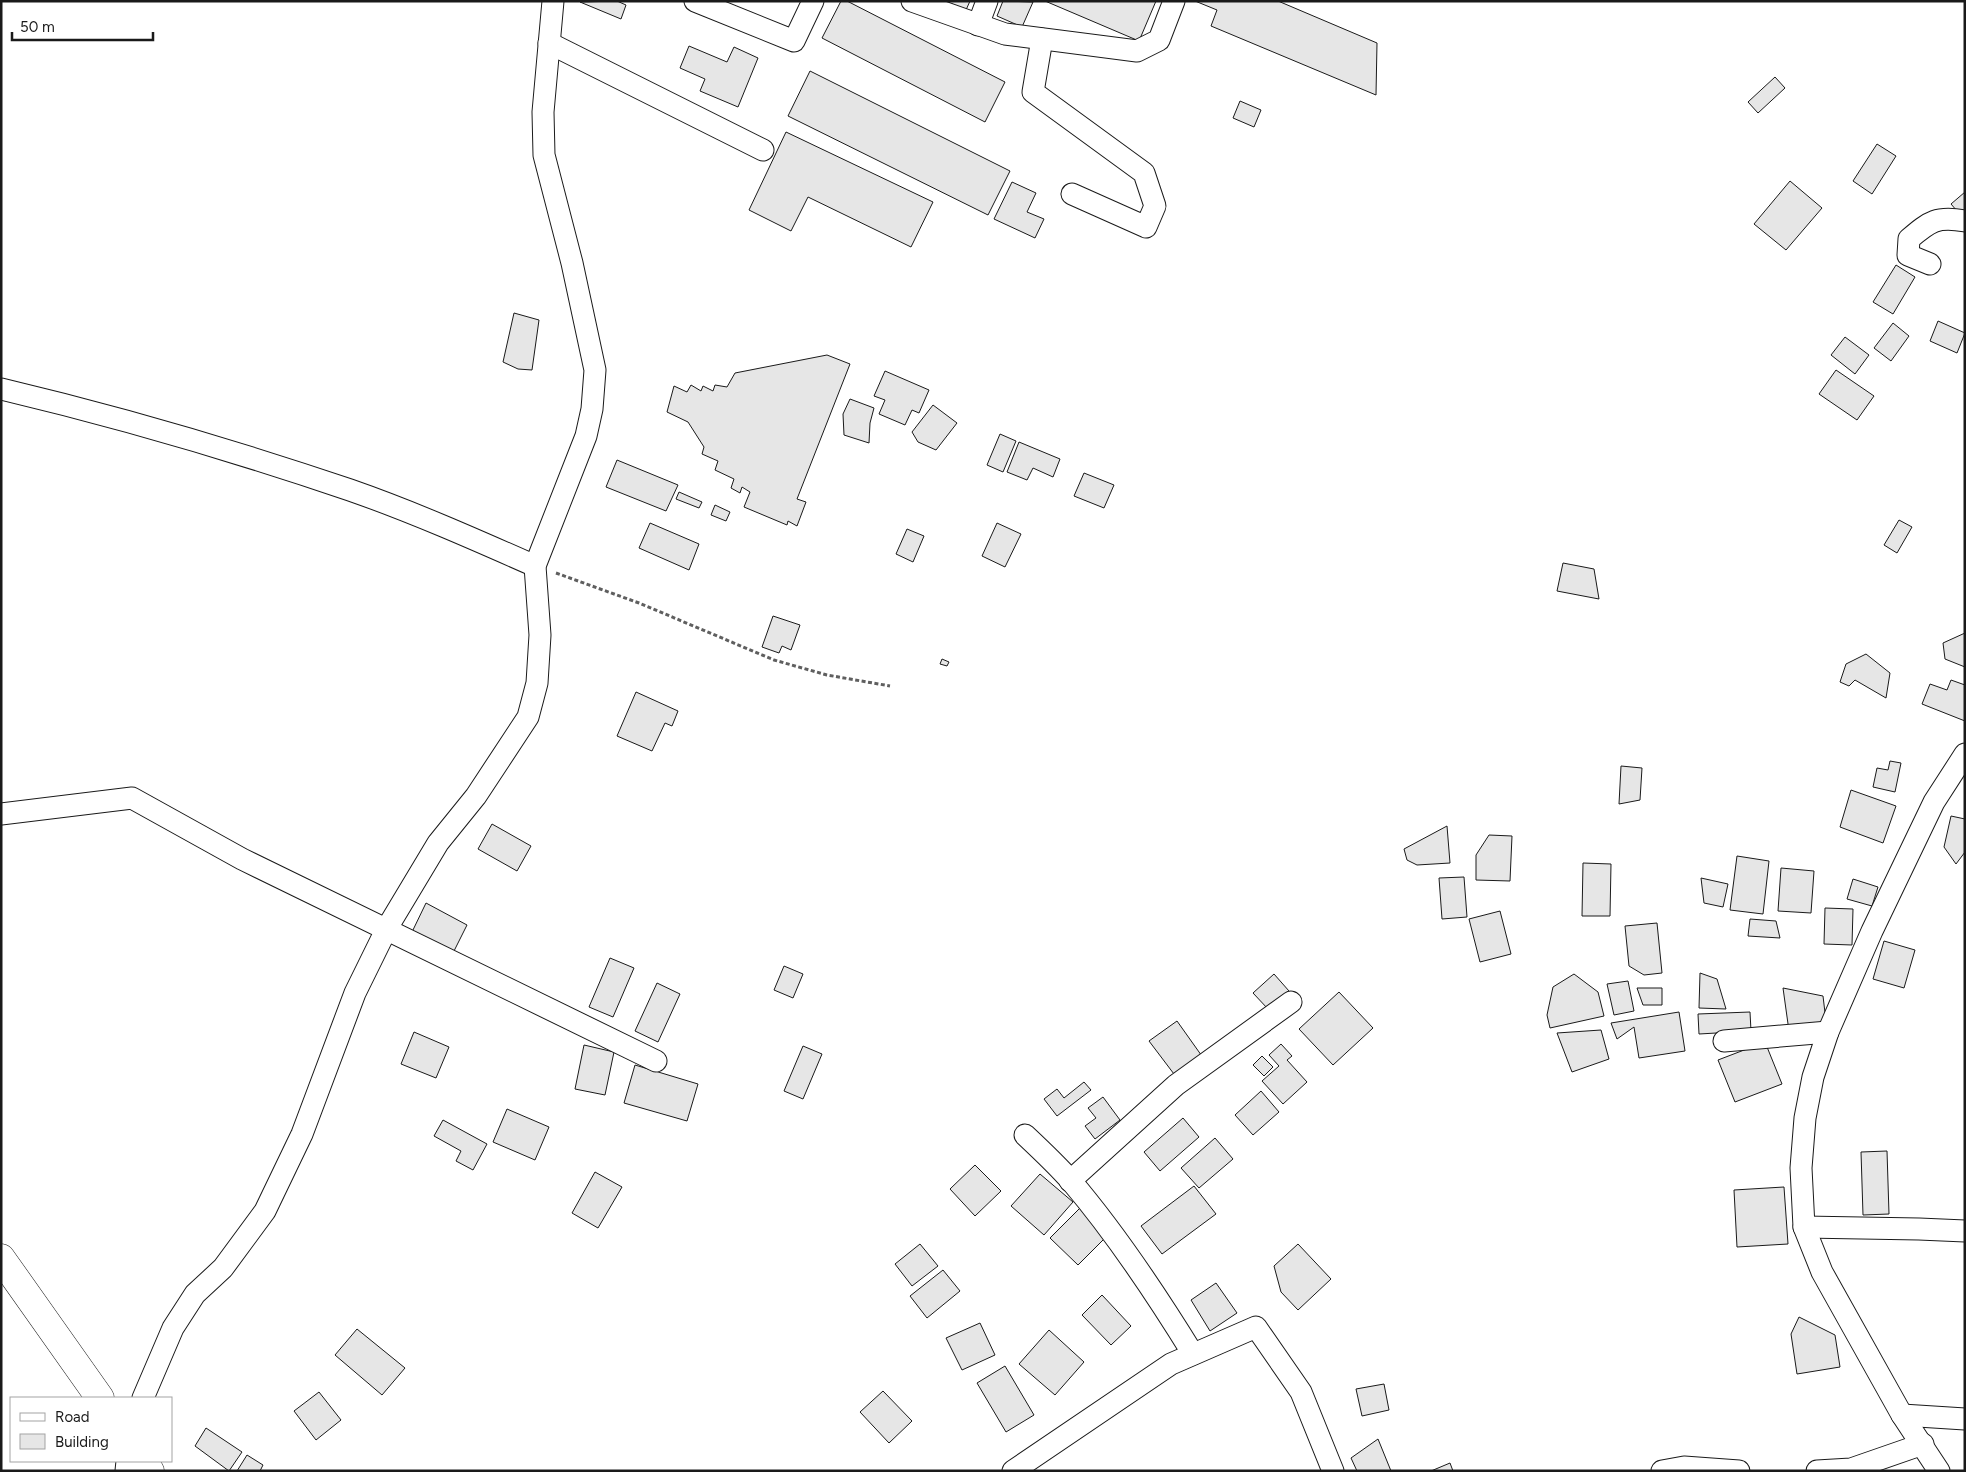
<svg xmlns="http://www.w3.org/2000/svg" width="1966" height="1472" viewBox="0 0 1966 1472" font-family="Figtree,sans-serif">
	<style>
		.building { fill: #e6e6e6; stroke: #1a1a1a }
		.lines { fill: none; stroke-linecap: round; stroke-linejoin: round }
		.minor-casing { stroke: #1a1a1a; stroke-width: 23 }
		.major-casing { stroke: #1a1a1a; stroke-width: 29 }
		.path { stroke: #5f5f5f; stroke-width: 3; stroke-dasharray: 4 2.5; stroke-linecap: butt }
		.minor { stroke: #fff; stroke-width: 21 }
		.major { stroke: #fff; stroke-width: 28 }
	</style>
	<rect width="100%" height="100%" fill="#fff"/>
	<g class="building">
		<path d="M617,1L626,5L621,19L580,2Z"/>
		<path d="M841,1H847L1005,82L985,122L822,38Z"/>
		<path d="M945,1H970L966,10Z"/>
		<path d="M1003,1L1033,2L1022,27L997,16Z"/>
		<path d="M1045,1H1156L1139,41Z"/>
		<path d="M1195,1H1278L1377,43L1376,95L1211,26L1217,10Z"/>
		<path d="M689,46L727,62L734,47L758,58L738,107L700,91L705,79L680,68Z"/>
		<path d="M810,71L1010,171L988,215L788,116Z"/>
		<path d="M1775,77L1785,88L1758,113L1748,102Z"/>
		<path d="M1240,101L1261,110L1254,127L1233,118Z"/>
		<path d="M786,132L933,202L911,247L808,197L791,231L749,210Z"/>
		<path d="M1877,144L1896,156L1872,194L1853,181Z"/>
		<path d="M1790,181L1822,208L1786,250L1754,224Z"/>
		<path d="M1012,182L1036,193L1027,212L1044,219L1035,238L994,219Z"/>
		<path d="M1965,192V217L1963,218L1951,204Z"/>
		<path d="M1896,265L1915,277L1893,314L1873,302Z"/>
		<path d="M514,313L539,320L532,370L518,369L503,362Z"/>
		<path d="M1938,321L1965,333L1957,353L1930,341Z"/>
		<path d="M1893,323L1909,336L1891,361L1874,348Z"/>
		<path d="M1845,337L1869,355L1855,374L1831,355Z"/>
		<path d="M827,355L850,364L797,499L806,502L797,526L788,521L787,525L744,507L750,492L742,487L740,493L731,488L734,479L715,470L718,461L702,454L704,447L688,422L667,412L674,386L687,392L691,385L701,391L703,386L713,391L715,385L727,387L735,373Z"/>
		<path d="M1836,370L1874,396L1857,420L1819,394Z"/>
		<path d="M885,371L929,390L919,413L912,410L905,425L879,414L885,400L874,396Z"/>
		<path d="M850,399L874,408L870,423L869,443L844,435L843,414Z"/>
		<path d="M933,405L957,423L936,450L918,442L912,432Z"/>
		<path d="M1000,434L1016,441L1003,472L987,465Z"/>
		<path d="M1019,442L1060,459L1053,477L1033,468L1027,480L1007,472Z"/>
		<path d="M617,460L678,485L666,511L606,487Z"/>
		<path d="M1084,473L1114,485L1104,508L1074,496Z"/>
		<path d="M679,492L702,502L699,508L676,499Z"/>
		<path d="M715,505L730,512L726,521L711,515Z"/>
		<path d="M1899,520L1912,527L1897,553L1884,545Z"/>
		<path d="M650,523L699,544L689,570L639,548Z"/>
		<path d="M997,523L1021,534L1005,567L982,556Z"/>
		<path d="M907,529L924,536L913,562L896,554Z"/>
		<path d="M1563,563L1594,569L1599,599L1557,591Z"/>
		<path d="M773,616L800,625L791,650L782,646L779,653L762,647Z"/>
		<path d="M1965,633V667L1945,659L1943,643Z"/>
		<path d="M1866,654L1890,673L1886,698L1855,680L1849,686L1840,682L1846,664Z"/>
		<path d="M942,659L949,662L947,666L940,664Z"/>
		<path d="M1951,680L1965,685V721L1922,704L1930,684L1947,690Z"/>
		<path d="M636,692L678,711L672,726L665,723L652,751L617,736Z"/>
		<path d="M1890,761L1901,763L1895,792L1873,787L1877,768L1888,770Z"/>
		<path d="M1621,766L1642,768L1640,800L1619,804Z"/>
		<path d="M1851,790L1896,806L1883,843L1840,827Z"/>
		<path d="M1951,816L1965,819V852L1956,864L1944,847Z"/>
		<path d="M492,824L531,846L517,871L478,849Z"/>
		<path d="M1447,826L1450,863L1417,865L1407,860L1404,849Z"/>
		<path d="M1489,835L1512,836L1510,881L1476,880V855Z"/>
		<path d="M1737,856L1769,861L1763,914L1730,910Z"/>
		<path d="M1583,863L1611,864L1610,916H1582Z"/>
		<path d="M1781,868L1814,871L1811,913L1778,911Z"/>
		<path d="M1464,877L1467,917L1442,919L1439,878Z"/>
		<path d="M1701,878L1728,884L1723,907L1704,903Z"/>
		<path d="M1853,879L1878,887L1872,906L1847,899Z"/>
		<path d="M426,903L467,925L453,953L412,932Z"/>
		<path d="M1825,908L1853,909L1852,945L1824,944Z"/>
		<path d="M1500,911L1511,954L1480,962L1469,919Z"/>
		<path d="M1750,919L1776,921L1780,938L1748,936Z"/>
		<path d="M1657,923L1662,973L1644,975L1629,966L1625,926Z"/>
		<path d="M1884,941L1915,950L1904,988L1873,979Z"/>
		<path d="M610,958L634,968L613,1017L589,1007Z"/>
		<path d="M784,966L803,974L793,998L774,990Z"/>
		<path d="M1700,973L1717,979L1726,1009L1699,1008Z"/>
		<path d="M1274,974L1289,991L1268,1009L1253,993Z"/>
		<path d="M1574,974L1598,992L1604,1016L1550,1028L1547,1015L1553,987Z"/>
		<path d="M1628,981L1634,1011L1614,1015L1607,984Z"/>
		<path d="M657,983L680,994L658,1042L635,1031Z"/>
		<path d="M1637,988H1662V1005H1643Z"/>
		<path d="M1783,988L1823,996L1826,1021L1789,1031Z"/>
		<path d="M1339,992L1373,1028L1333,1065L1299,1029Z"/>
		<path d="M1679,1012L1685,1051L1639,1058L1634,1027L1617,1039L1611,1023Z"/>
		<path d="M1750,1012L1751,1031L1699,1034L1698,1014Z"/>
		<path d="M1177,1021L1204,1059L1177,1078L1149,1041Z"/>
		<path d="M1601,1030L1609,1059L1572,1072L1557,1033Z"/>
		<path d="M414,1032L449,1047L436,1078L401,1064Z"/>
		<path d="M1765,1042L1782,1084L1735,1102L1718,1060Z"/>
		<path d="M1281,1044L1292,1056L1287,1060L1307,1082L1283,1104L1262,1081L1279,1066L1269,1055Z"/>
		<path d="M584,1045L614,1052L605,1095L575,1089Z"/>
		<path d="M803,1046L822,1054L803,1099L784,1091Z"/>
		<path d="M1262,1056L1273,1067L1264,1076L1253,1065Z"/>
		<path d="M635,1065L698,1084L687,1121L624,1103Z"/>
		<path d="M1084,1082L1091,1090L1057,1116L1044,1099L1057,1089L1064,1098Z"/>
		<path d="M1261,1091L1279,1112L1253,1135L1235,1115Z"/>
		<path d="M1103,1097L1120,1120L1095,1139L1085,1126L1096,1118L1088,1108Z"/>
		<path d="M507,1109L549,1127L535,1160L493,1142Z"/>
		<path d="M1183,1118L1199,1137L1160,1171L1144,1152Z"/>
		<path d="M443,1120L487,1144L473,1170L456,1161L461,1151L434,1136Z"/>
		<path d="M1215,1138L1233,1159L1199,1188L1181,1168Z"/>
		<path d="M1887,1151L1889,1214L1863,1215L1861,1152Z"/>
		<path d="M975,1165L1001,1191L975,1216L950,1189Z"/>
		<path d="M595,1172L622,1187L598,1228L572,1213Z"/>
		<path d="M1040,1174L1073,1202L1044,1235L1011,1206Z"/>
		<path d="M1194,1186L1216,1214L1162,1254L1141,1226Z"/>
		<path d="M1784,1187L1788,1244L1737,1247L1734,1190Z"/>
		<path d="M1082,1206L1109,1234L1078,1265L1050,1238Z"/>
		<path d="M920,1244L938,1266L912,1286L895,1264Z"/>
		<path d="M1298,1244L1331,1279L1298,1310L1281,1292L1274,1266Z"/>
		<path d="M943,1270L960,1291L927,1318L910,1296Z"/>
		<path d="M1216,1283L1237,1313L1210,1331L1191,1300Z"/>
		<path d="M1102,1295L1131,1326L1111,1345L1082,1315Z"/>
		<path d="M1799,1317L1835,1335L1840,1367L1797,1374L1791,1334Z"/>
		<path d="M980,1323L995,1355L962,1370L946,1338Z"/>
		<path d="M357,1329L405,1368L382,1395L335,1355Z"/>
		<path d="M1049,1330L1084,1362L1055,1395L1019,1364Z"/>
		<path d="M1005,1366L1034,1415L1006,1432L977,1383Z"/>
		<path d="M1384,1384L1389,1410L1362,1416L1356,1389Z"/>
		<path d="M883,1391L912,1421L889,1443L860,1412Z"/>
		<path d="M319,1392L341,1420L316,1440L294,1411Z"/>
		<path d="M206,1428L242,1452L229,1471L195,1446Z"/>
		<path d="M1378,1439L1391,1471H1357L1351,1458Z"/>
		<path d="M247,1455L263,1465L260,1471H237Z"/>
		<path d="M1450,1463L1453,1471H1431Z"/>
	</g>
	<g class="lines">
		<defs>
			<g id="minor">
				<path d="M695,1L794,41L813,1"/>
				<path d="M912,1L1005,34L1137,51L1159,40L1174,1"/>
				<path d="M978,25L987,1"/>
				<path d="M1042,39L1033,92L1144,173L1155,206L1146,227L1072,194"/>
				<path d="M549,43L763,150"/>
				<path d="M1930,264L1908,255L1909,239C1930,221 1937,216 1965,221"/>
				<path d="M1,389C119,417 235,451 350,490C413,512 474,539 535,566"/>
				<path d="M1,814L132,798L242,859L656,1061"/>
				<path d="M1724,1041L1828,1032"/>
				<path d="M1025,1135C1041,1150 1057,1165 1071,1181C1117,1235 1156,1294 1193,1354"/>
				<path d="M1070,1181L1176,1085L1291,1002"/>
				<path d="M1804,1227L1919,1229L1965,1231"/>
				<path d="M143,1398L173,1328L195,1294L223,1268L265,1211L302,1134L355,993L387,928L438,843L476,796L528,717L537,683L540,635L535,566L586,436L592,409L595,370L572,263L544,155L543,112L553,1"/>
				<path d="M1902,1415L1965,1419"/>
				<path d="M126,1471L127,1461"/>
				<path d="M1013,1471L1171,1364L1256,1327L1301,1392L1333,1471"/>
				<path d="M1662,1471L1684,1467L1739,1471"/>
				<path d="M1817,1471L1851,1469L1923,1444"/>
				<path d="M1939,1471L1902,1415L1822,1272L1804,1227L1801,1168L1805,1118L1813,1077L1828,1032L1872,931L1934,802L1965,754"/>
			</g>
			<g id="major">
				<path d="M1,1258L100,1398"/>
				<path d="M143,1461L150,1471"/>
			</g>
		</defs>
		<use href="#minor" class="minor-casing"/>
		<use href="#major" class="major-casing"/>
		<path class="path" d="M556,573L639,603L774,660L827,675L890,686"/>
		<use href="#minor" class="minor"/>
		<use href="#major" class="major"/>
	</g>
	<rect width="1966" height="1472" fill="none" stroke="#1a1a1a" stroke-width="5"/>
	<rect x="10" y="1397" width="162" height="65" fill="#ffffff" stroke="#a3a3a3"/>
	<rect x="20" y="1413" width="25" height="8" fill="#ffffff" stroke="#a3a3a3"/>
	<text x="55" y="1422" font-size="15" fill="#1a1a1a">Road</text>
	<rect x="20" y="1434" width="25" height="15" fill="#e6e6e6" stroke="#a3a3a3"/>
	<text x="55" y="1447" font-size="15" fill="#1a1a1a">Building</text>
	<path d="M12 32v8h141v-8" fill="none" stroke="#1a1a1a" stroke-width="2.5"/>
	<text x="20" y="32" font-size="15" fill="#1a1a1a" stroke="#ffffff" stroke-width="4" paint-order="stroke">50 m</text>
</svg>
